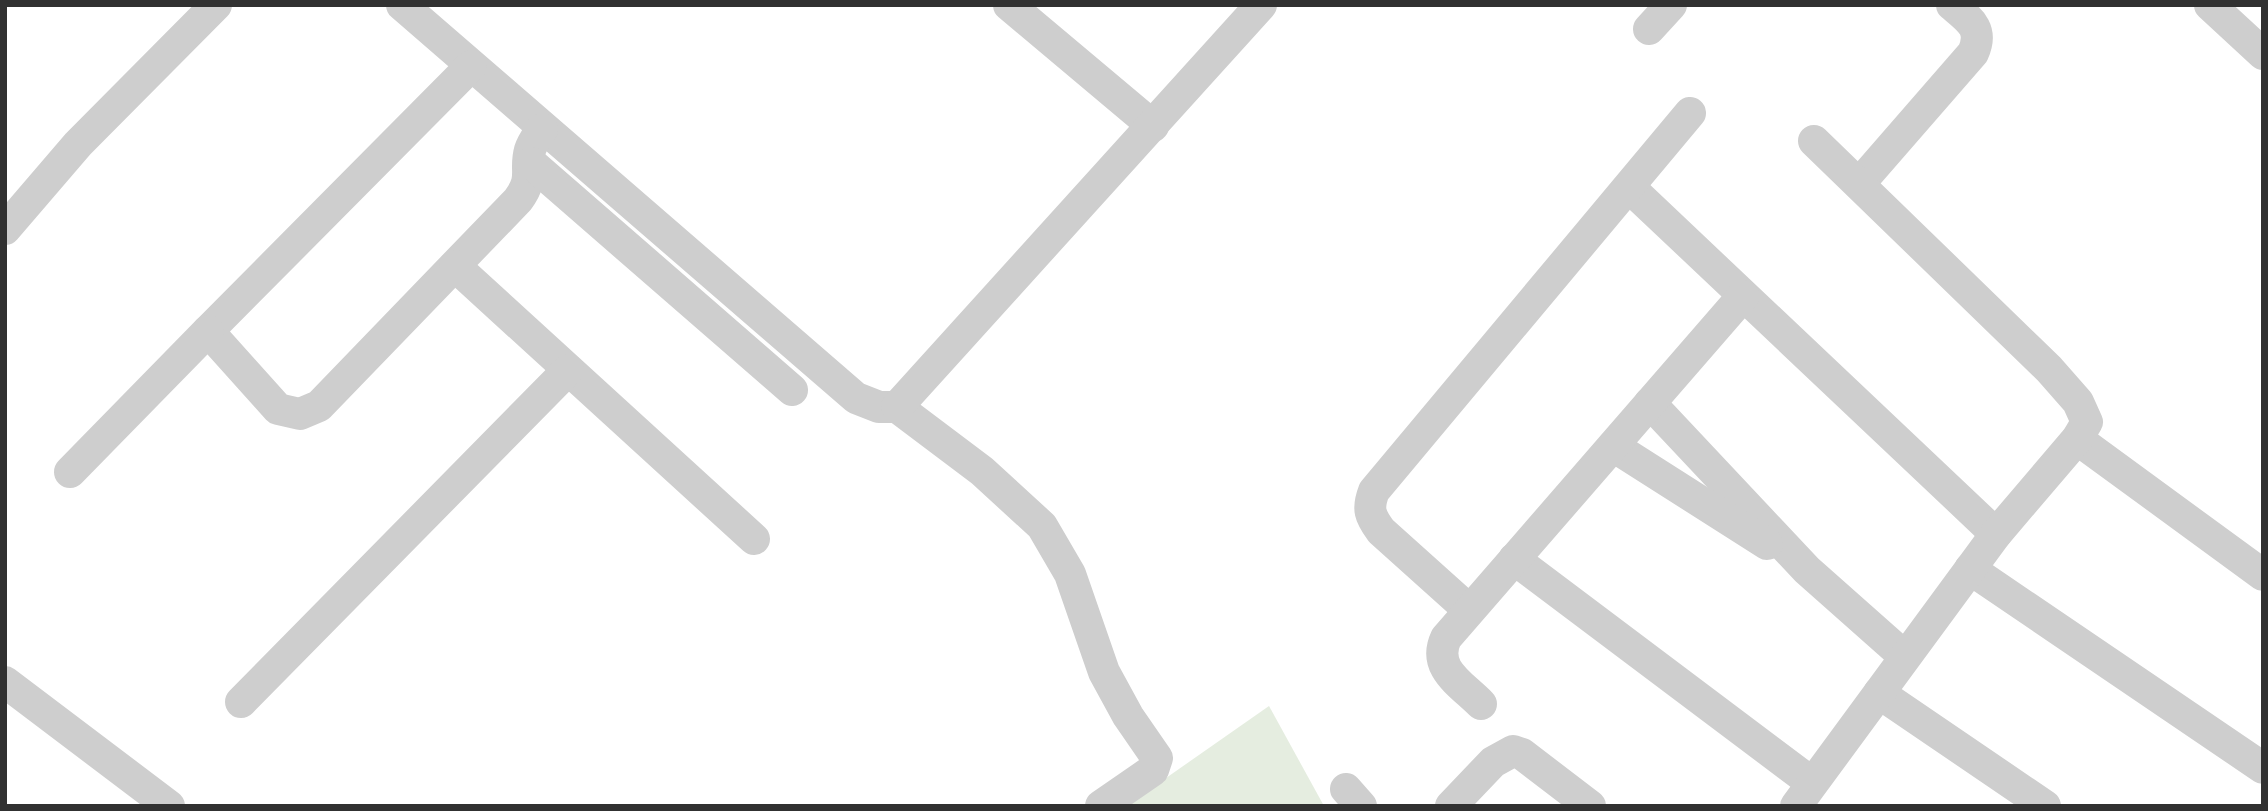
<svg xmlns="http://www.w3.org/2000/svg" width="2268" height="811" viewBox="0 0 2268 811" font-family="Mulish,sans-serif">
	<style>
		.green { fill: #e5ede0 }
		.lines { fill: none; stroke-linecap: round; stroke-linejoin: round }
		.minor { stroke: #cecece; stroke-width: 32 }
	</style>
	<rect width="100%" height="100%" fill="#fff"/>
	<path class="green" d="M1269,706L1324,806H1126Z"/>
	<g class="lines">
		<g class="minor">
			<path d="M402,5L856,398L879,407H897L982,471L1042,526L1070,574L1104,672L1128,716L1157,758L1153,770L1101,806"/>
			<path d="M1009,5L1153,126"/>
			<path d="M2210,5L2263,54"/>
			<path d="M1649,29L1671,5"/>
			<path d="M471,66L208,331L278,409L300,414L319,406L518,200C535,177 524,171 530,150C532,143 538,135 542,129"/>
			<path d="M531,163L792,390"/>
			<path d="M1859,184L1973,53C1984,29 1970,20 1952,5"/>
			<path d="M1629,187L1996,534"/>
			<path d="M5,229L78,144L216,5"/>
			<path d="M455,266L754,539"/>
			<path d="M1650,403L1807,570L1904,656"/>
			<path d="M897,407L1261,5"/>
			<path d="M2077,439L2263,575"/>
			<path d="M1613,446L1767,544"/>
			<path d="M70,472L208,331"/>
			<path d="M1514,559L1812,783"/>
			<path d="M1970,569L2263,768"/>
			<path d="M1469,610L1381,531C1370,516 1367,509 1374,491L1690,113"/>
			<path d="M5,682L169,806"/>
			<path d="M1879,693L2045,806"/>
			<path d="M241,702L568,370"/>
			<path d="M1481,704C1460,683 1432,668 1446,638L1743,296"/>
			<path d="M1346,789L1361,806"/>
			<path d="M1451,806L1493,762L1513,751L1522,754L1590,806"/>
			<path d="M1796,806L1996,534L2077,439L2087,422L2078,402L2049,369L1814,141"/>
		</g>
	</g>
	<rect width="2268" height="811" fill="none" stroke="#313131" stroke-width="14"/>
</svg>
